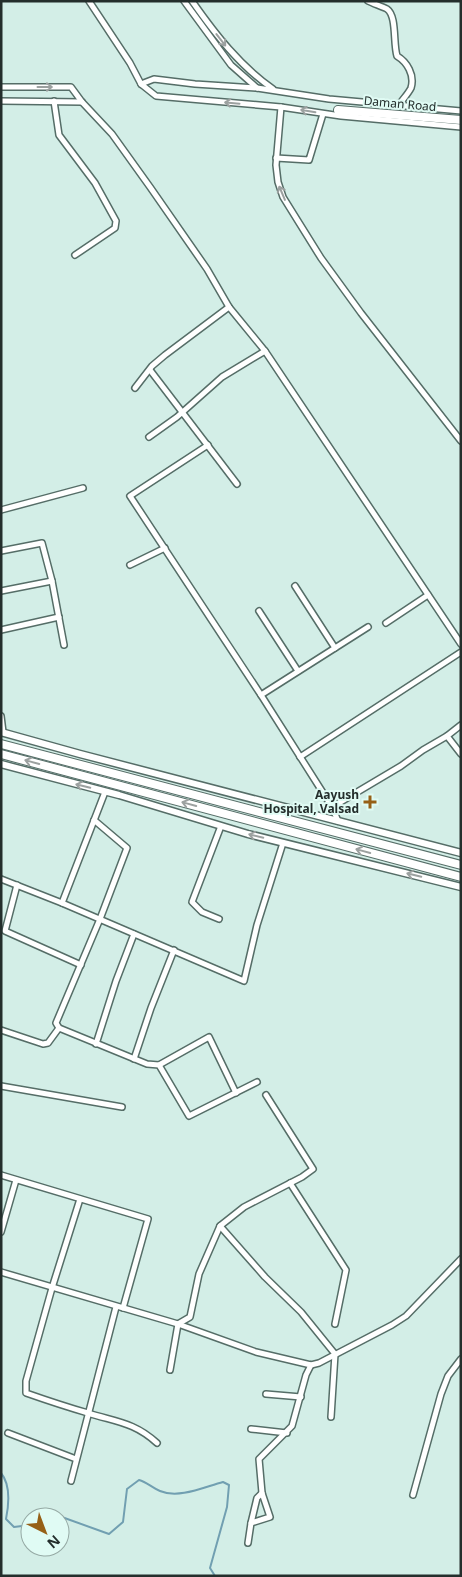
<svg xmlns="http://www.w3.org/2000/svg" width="462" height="1577" viewBox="0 0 462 1577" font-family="'Noto Sans',sans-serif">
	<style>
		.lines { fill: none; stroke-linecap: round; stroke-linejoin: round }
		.stream { stroke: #719fb1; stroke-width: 2 }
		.minor-casing { stroke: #556d67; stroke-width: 8 }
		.tertiary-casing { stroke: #556d67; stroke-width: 9 }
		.primary-casing { stroke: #556d67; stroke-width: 10 }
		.trunk-casing { stroke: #556d67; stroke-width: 10 }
		.minor { stroke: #fff; stroke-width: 5 }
		.tertiary { stroke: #fff; stroke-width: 6 }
		.primary { stroke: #fff; stroke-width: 8 }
		.trunk { stroke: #fff; stroke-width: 8 }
		.oneway { stroke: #9ca1a0 }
		.poi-dot { fill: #966017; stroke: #e0fbf4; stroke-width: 2 }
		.labels { text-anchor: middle; stroke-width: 4; stroke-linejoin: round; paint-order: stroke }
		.street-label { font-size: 12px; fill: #242e2c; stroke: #e0fbf4 }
		.poi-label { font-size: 12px; font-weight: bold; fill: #242e2c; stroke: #e0fbf4; text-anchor: end }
	</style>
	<rect width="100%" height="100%" fill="#d3eee7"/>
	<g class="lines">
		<g class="stream">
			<path d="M1,1473C11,1485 9,1504 6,1519L14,1527L30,1525"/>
			<path d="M57,1517L59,1516L109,1534L123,1522L127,1489L139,1480C147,1482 152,1488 160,1491C179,1499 204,1487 223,1482L229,1485L227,1507L210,1568L215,1576"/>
		</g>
		<defs>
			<g id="minor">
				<path d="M89,1L130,63L141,84L156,96L281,107L341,116L461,127"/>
				<path d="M184,1L231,65L257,88"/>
				<path d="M192,1C216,35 239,65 273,89"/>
				<path d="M368,1C374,4 381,6 387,9C397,16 393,43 397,56C407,62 415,75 411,88C408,94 402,100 399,105"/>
				<path d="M141,84L154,79L195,84L257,88L329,99L461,111"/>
				<path d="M1,87H71L82,102L112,134L150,187L207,269L229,307L265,351L461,644"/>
				<path d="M1,101L82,102"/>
				<path d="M54,101L59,135L95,183L116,221L115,228L75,255"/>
				<path d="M281,107L276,165L278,182L283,197L321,258L361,313L461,441"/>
				<path d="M276,158L309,160L323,114"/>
				<path d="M150,370L237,484"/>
				<path d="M135,388L152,366L165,355L229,307"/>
				<path d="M149,437L177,417L222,377L265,351"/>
				<path d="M208,445L130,496L261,695L332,807L338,821"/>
				<path d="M1,510L83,488"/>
				<path d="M1,551L42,543L52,581L64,645"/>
				<path d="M130,565L165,548"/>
				<path d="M295,586L335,648"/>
				<path d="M1,591L52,581"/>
				<path d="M259,611L298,671"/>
				<path d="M386,623L428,595"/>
				<path d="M1,630L59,617"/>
				<path d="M261,695L368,627"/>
				<path d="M1,716L3,732"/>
				<path d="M461,725L447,736L461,754"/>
				<path d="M300,757L461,652"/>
				<path d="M332,807L401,766L423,750L447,736"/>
				<path d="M94,820L127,848L100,919L56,1023L59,1028L147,1064L159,1065L189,1116L257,1082"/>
				<path d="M1,879L62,903L244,981L257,925L283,843"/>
				<path d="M17,885L5,931L81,965"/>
				<path d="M62,903L105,792"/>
				<path d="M219,919L202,912L192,902L221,826"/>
				<path d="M1,1030L43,1044L48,1043L59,1028"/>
				<path d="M96,1044L116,981L134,934"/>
				<path d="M134,1059L151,1008L174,950"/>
				<path d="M159,1065L209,1037L236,1093"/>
				<path d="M1,1086L122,1107"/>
				<path d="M1,1175L148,1219L123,1308"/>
				<path d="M290,1183L346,1270L335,1324"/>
				<path d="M80,1199L52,1288L26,1381V1393C46,1400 67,1407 88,1413C116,1422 134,1422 157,1443"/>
				<path d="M220,1226L265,1277L301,1312L335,1354L331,1417"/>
				<path d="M1,1232L16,1180"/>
				<path d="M1,1272L178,1324L256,1352L311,1365L319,1363L392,1325L406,1316L461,1259"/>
				<path d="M170,1370L178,1324L190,1317L199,1274L220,1226L244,1207L302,1177L313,1169L266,1095"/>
				<path d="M266,1394L301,1397"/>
				<path d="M251,1429L287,1433"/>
				<path d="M8,1433L76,1459"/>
				<path d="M71,1481L116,1307"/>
				<path d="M413,1495L441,1394L448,1376L461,1359"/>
				<path d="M251,1523L257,1498L262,1493"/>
				<path d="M248,1543L251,1523L270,1517L262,1493L259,1459L292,1426L306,1375L311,1365"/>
			</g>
			<g id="tertiary">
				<path d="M1,732L80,754L461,853"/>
				<path d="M1,764L119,795L248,834L461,887"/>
			</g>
			<path id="primary" d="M338,110L461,120"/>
			<g id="trunk">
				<path d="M1,744L461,865"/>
				<path d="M1,754L461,877"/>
			</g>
		</defs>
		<use href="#minor" class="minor-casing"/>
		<use href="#tertiary" class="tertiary-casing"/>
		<use href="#primary" class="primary-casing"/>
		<use href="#trunk" class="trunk-casing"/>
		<use href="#minor" class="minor"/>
		<use href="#tertiary" class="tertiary"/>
		<use href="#primary" class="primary"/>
		<use href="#trunk" class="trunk"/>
	</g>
	<defs><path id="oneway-shaft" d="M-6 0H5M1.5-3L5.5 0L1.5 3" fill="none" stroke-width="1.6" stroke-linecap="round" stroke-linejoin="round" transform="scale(1.25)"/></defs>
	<g class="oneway">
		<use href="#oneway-shaft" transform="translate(221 40) rotate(52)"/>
		<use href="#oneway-shaft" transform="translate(45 87)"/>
		<use href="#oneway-shaft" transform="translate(232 103) rotate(-175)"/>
		<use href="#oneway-shaft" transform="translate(308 111) rotate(-171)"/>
		<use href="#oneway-shaft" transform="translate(282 193) rotate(-113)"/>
		<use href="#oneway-shaft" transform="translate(32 762) rotate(-165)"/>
		<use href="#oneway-shaft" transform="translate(83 786) rotate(-166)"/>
		<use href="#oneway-shaft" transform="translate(189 804) rotate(-165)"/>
		<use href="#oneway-shaft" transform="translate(256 836) rotate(-166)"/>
		<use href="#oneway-shaft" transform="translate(363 851) rotate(-165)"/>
		<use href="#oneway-shaft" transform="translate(414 875) rotate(-166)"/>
	</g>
	<path class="poi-dot" d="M367.5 794.5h5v5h5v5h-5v5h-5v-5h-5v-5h5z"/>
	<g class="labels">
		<g class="street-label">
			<text transform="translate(400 104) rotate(5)" y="4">Daman Road</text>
		</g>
		<g class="poi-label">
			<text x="359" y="799">Aayush<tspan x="359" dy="14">Hospital, Valsad</tspan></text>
		</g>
	</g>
	<rect width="462" height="1577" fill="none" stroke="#242e2c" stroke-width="5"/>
	<g transform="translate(45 1532) rotate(138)"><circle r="24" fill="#e0fbf4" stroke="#95a9a4"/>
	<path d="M0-4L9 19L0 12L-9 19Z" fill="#966017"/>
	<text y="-8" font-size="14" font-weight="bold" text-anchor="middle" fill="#242e2c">N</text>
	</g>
</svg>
